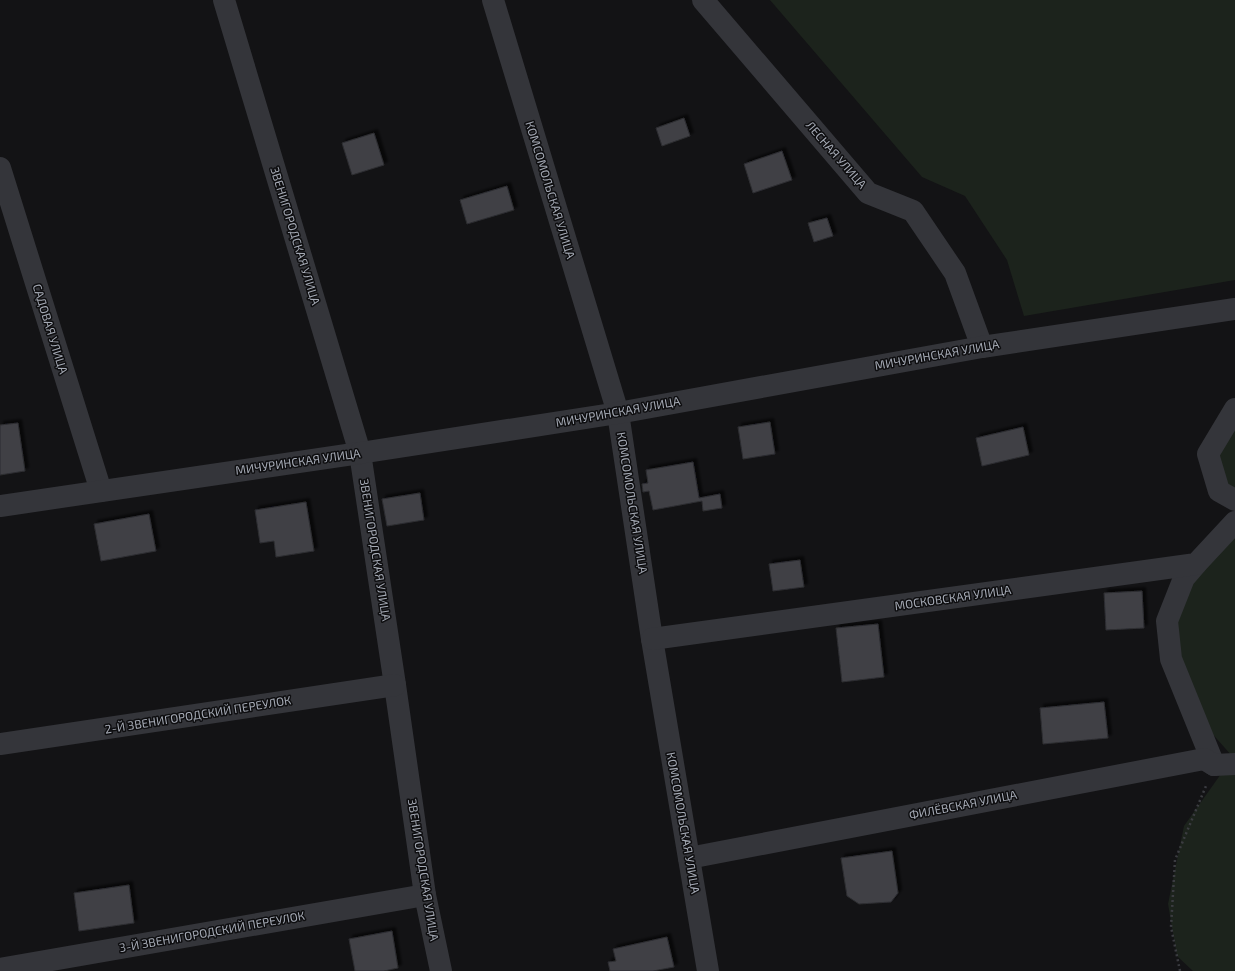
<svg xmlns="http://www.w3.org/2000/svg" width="1235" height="971" viewBox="0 0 1235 971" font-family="'Exo 2',sans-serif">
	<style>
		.green { fill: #1c231c }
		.building { fill: #3f4045; stroke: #2d2d31; filter: url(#shadow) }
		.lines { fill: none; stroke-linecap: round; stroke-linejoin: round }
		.path { stroke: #3b3c41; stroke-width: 2.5; stroke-dasharray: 2 3; stroke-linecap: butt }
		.minor { stroke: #34353a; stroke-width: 22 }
		.tertiary { stroke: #34353a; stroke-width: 22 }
		.labels { text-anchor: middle; stroke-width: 3; stroke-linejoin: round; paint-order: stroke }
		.street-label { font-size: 12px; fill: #a5aab5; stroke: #0e0e10 }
	</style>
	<defs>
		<filter id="shadow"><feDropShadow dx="3.5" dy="-3.5" stdDeviation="1" flood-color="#0009"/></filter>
	</defs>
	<rect width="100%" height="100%" fill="#131315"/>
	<g class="green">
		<path d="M770,0H1235V280L1024,316L1007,260L965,196L922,177Z"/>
		<path d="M1235,416V504L1208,454Z"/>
		<path d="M1235,522V971H1193L1177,956L1168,904L1184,826L1233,757L1192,711L1171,659L1184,578Z"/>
	</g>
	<g class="building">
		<path d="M684,118L690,136L662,146L656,128Z"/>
		<path d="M374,133L384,165L352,175L342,143Z"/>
		<path d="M782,151L792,180L753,193L744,164Z"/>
		<path d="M507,186L514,210L467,224L460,200Z"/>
		<path d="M827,218L833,236L814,242L808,223Z"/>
		<path d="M770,422L775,454L743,459L738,427Z"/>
		<path d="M18,423L25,471L0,475V425Z"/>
		<path d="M1023,427L1029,455L982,466L976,438Z"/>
		<path d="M693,462L699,498L720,494L722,508L703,511L702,501L653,510L649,491L643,492L642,484L648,483L646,470Z"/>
		<path d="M420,493L424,520L387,526L382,499Z"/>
		<path d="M306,502L314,551L276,557L274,541L260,543L255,510Z"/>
		<path d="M149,514L156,551L101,561L94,524Z"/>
		<path d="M800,560L804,587L773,591L769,564Z"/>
		<path d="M1142,591L1144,628L1106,630L1104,593Z"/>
		<path d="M878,624L884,677L842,682L836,628Z"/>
		<path d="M1104,702L1108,738L1043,744L1040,708Z"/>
		<path d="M892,851L898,893L891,902L859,904L847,896L841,858Z"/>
		<path d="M129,885L134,923L79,931L74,893Z"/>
		<path d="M392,931L398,968L384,971H355L349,939Z"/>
		<path d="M667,937L674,967L653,971H610L608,962L616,961L613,949Z"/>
	</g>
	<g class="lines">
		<path class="path" d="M1180,971L1171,927L1175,860L1206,786"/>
		<g class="minor">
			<path d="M224,0L360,453L395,685L425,895L441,971"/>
			<path d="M493,0L618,413L652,639L708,971"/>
			<path d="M703,0L868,193L913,211L955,273L982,347"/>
			<path d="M0,168L101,491"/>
			<path d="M1235,409L1208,454L1219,491L1235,500"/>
			<path d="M0,506L360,453"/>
			<path d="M1196,564L1184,578L1167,621L1171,659L1214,765"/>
			<path d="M652,639L1196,564L1235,522"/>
			<path d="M0,744L395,685"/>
			<path d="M689,858L1204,759L1214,765L1235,764"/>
			<path d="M0,969L425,895"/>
		</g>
		<path class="tertiary" d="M360,453L618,413L982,347L1235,309"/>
	</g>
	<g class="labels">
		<g class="street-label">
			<text transform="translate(836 155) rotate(49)" y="4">ЛЕСНАЯ УЛИЦА</text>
			<text transform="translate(550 190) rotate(73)" y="4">КОМСОМОЛЬСКАЯ УЛИЦА</text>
			<text transform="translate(295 236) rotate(73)" y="4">ЗВЕНИГОРОДСКАЯ УЛИЦА</text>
			<text transform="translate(50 329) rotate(73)" y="4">САДОВАЯ УЛИЦА</text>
			<text transform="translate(937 355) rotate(-10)" y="4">МИЧУРИНСКАЯ УЛИЦА</text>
			<text transform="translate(618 412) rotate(-10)" y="4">МИЧУРИНСКАЯ УЛИЦА</text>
			<text transform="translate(298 462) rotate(-8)" y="4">МИЧУРИНСКАЯ УЛИЦА</text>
			<text transform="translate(632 503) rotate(81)" y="4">КОМСОМОЛЬСКАЯ УЛИЦА</text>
			<text transform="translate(375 550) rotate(81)" y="4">ЗВЕНИГОРОДСКАЯ УЛИЦА</text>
			<text transform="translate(953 598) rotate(-8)" y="4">МОСКОВСКАЯ УЛИЦА</text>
			<text transform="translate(198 715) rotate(-9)" y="4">2-Й ЗВЕНИГОРОДСКИЙ ПЕРЕУЛОК</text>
			<text transform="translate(963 805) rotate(-11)" y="4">ФИЛЁВСКАЯ УЛИЦА</text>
			<text transform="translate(683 823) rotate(80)" y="4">КОМСОМОЛЬСКАЯ УЛИЦА</text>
			<text transform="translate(423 870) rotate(81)" y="4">ЗВЕНИГОРОДСКАЯ УЛИЦА</text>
			<text transform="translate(212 932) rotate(-10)" y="4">3-Й ЗВЕНИГОРОДСКИЙ ПЕРЕУЛОК</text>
		</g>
	</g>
</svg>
